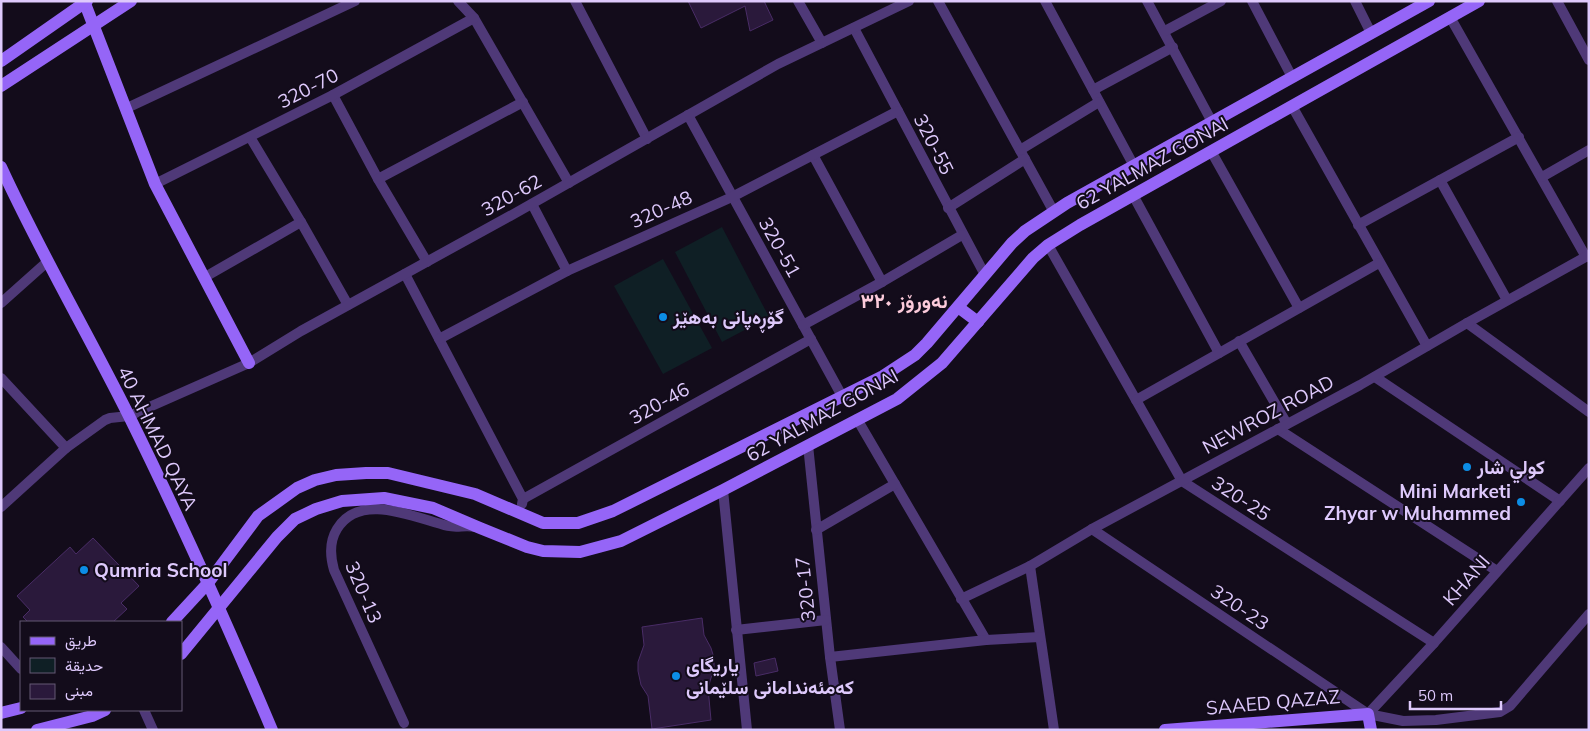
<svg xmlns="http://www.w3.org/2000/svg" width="1590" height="731" viewBox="0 0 1590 731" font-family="Mulish,Vazirmatn,sans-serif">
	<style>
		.green { fill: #0f1f25 }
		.building { fill: #2a193b; stroke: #492c66 }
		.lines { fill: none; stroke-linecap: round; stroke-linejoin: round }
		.street { stroke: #4f3978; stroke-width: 10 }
		.secondary { stroke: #9565f7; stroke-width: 12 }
		.poi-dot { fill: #0c8de5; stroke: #130c1b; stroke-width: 2 }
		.labels { text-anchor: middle; stroke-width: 4; stroke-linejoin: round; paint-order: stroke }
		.street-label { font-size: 19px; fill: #dec9fc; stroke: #130c1b }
		.poi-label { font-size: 19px; font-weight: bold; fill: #dec9fc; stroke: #130c1b; text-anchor: start }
		.neighbourhood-label { font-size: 20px; font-weight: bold; fill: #fccbdb; stroke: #130c1b }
	</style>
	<rect width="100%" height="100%" fill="#130c1b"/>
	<g class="green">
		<path d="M722,227L769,317L722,342L675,252Z"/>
		<path d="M663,259L712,348L663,374L614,286Z"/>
	</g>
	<g class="building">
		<path d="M688,1H764L773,20L750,31L745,6L701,28Z"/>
		<path d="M93,538L139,586L121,603L127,609L113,622H28L23,617L30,610L17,596L70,547L76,554Z"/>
		<path d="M702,618L704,635L711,648L714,658V668L708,688L711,720L652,729L648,696L641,685L638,671V662L644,645L642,627Z"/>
		<path d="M775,658L778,671L756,676L754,663Z"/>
	</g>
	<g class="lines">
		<g class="street">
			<path d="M458,1L474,18L569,183"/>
			<path d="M575,1L647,139"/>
			<path d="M798,1L822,43"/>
			<path d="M938,1L1054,212"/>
			<path d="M1045,1L1134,166"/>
			<path d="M1147,1L1212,122"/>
			<path d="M1252,1L1292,77"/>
			<path d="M1355,1L1371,33"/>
			<path d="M1557,1L1589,60"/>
			<path d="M1450,17L1586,257"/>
			<path d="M854,28L985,275"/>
			<path d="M1165,31L1221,1"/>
			<path d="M1093,90L1173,47"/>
			<path d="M333,95L378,179L427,262"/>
			<path d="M1292,106L1427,346"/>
			<path d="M127,108L355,1"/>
			<path d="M688,115L842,396"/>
			<path d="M250,137L301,222L348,305"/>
			<path d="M1020,150L1099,102"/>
			<path d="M1211,151L1299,308"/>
			<path d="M813,155L882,282"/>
			<path d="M1542,177L1589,150"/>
			<path d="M378,179L523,102"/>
			<path d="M1440,180L1507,300"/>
			<path d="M155,184L333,95L474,18"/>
			<path d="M1133,195L1219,353"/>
			<path d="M532,204L567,271"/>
			<path d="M948,208L1025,159"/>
			<path d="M1358,225L1519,137"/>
			<path d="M1048,245L1182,481L1434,643"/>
			<path d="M405,274L523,499L522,504"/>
			<path d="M205,277L301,222"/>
			<path d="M1,303L47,262"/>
			<path d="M1467,323L1589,412"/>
			<path d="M803,325L882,282L962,235"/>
			<path d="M439,339L567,271L732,197L898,111"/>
			<path d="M1239,341L1287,424"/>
			<path d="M1375,377L1560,501"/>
			<path d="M1,378L66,448"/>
			<path d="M1136,400L1379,263"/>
			<path d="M857,419L986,640"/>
			<path d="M1278,429L1497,571"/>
			<path d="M808,445L830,657L840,730"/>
			<path d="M723,490L747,730"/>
			<path d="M523,499L811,339"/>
			<path d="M1,507L66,448L105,420L110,418L129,416L249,363L301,331L510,216L778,64L909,1"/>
			<path d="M1092,529L1368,714L1403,721L1436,720L1500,712L1510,706L1589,614"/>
			<path d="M816,530L895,484"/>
			<path d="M1030,566L1054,730"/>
			<path d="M961,599L1030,566L1092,529L1360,385L1467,323L1589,255"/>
			<path d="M736,630L826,620"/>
			<path d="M1,647L21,669"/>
			<path d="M830,657L986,640L1040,637"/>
			<path d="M144,710L153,730"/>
			<path d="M1368,714L1434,643L1589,468"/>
			<path d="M404,723L334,570C330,556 329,542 337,529C360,491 415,518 448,526C457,528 466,525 475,527"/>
		</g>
		<g class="secondary">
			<path d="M84,1L155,184L249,363"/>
			<path d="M1,61L87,1"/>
			<path d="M1,86L131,1"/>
			<path d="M1,167C40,252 87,332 129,416C180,519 227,624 272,730"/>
			<path d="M958,307L978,322"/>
			<path d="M172,622L208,583L258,516L297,488L315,480L336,475L366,473H388L475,494L543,523H578L613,511L883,376L915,355L927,343L1012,243L1025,231L1067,203L1429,1"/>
			<path d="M181,654L277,537L295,519L316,509L342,501L384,498L433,508L480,528L527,547L543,551L580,552L621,541L723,490L897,399L942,363L1033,258L1048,245L1080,225L1479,1"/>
			<path d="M1,713L21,708"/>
			<path d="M37,730L92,716L105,710"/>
			<path d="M1165,730L1368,714L1371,730"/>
		</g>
	</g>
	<g class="poi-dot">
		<circle cx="663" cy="317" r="5"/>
		<circle cx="1467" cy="467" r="5"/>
		<circle cx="1521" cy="502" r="5"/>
		<circle cx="84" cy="570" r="5"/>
		<circle cx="676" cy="676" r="5"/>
	</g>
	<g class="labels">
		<g class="street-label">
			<text transform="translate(308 88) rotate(-27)" y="7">320-70</text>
			<text transform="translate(934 144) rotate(63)" y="7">320-55</text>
			<text transform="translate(1152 163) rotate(-29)" y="7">62 YALMAZ GONAI</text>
			<text transform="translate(511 195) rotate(-29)" y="7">320-62</text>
			<text transform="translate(661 209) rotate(-24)" y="7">320-48</text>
			<text transform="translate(780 247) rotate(61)" y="7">320-51</text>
			<text transform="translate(659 403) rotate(-29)" y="7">320-46</text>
			<text transform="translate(1268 414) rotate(-28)" y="7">NEWROZ ROAD</text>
			<text transform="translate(822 415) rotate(-29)" y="7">62 YALMAZ GONAI</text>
			<text transform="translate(158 438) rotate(64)" y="7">40 AHMAD QAYA</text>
			<text transform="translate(1241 498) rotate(33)" y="7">320-25</text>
			<text transform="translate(1466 580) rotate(-49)" y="7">KHANI</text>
			<text transform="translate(805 589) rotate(-96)" y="7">320-17</text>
			<text transform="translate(364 592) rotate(67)" y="7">320-13</text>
			<text transform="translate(1240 607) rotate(34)" y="7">320-23</text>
			<text transform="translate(1273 702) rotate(-5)" y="7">SAAED QAZAZ</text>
		</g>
		<g class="poi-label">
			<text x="673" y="324">گۆڕەپانی بەهێز</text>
			<text x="1477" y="474">كولي شار</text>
			<text x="1511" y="498" text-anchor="end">Mini Marketi<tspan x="1511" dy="22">Zhyar w Muhammed</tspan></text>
			<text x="94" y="577">Qumria School</text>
			<text x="686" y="672">یاریگای<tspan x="686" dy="22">کەمئەندامانی سلێمانی</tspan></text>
		</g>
		<g class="neighbourhood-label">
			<text x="904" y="308">نەورۆز ٣٢٠</text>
		</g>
	</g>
	<rect width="1590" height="731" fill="none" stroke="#dec9fc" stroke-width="5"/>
	<rect x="20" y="621" width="162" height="90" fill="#130c1b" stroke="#645875"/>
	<rect x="30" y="637" width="25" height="8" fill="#9565f7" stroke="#645875"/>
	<text x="65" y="646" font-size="15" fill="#dec9fc">طريق</text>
	<rect x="30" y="658" width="25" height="15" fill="#0f1f25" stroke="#645875"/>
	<text x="65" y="671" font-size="15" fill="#dec9fc">حديقة</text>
	<rect x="30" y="684" width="25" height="15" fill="#2a193b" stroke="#645875"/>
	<text x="65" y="696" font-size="15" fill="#dec9fc">مبنى</text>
	<path d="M1410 701v8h91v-8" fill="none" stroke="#dec9fc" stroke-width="2.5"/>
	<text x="1418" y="701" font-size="15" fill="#dec9fc" stroke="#130c1b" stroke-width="4" paint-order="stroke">50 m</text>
</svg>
